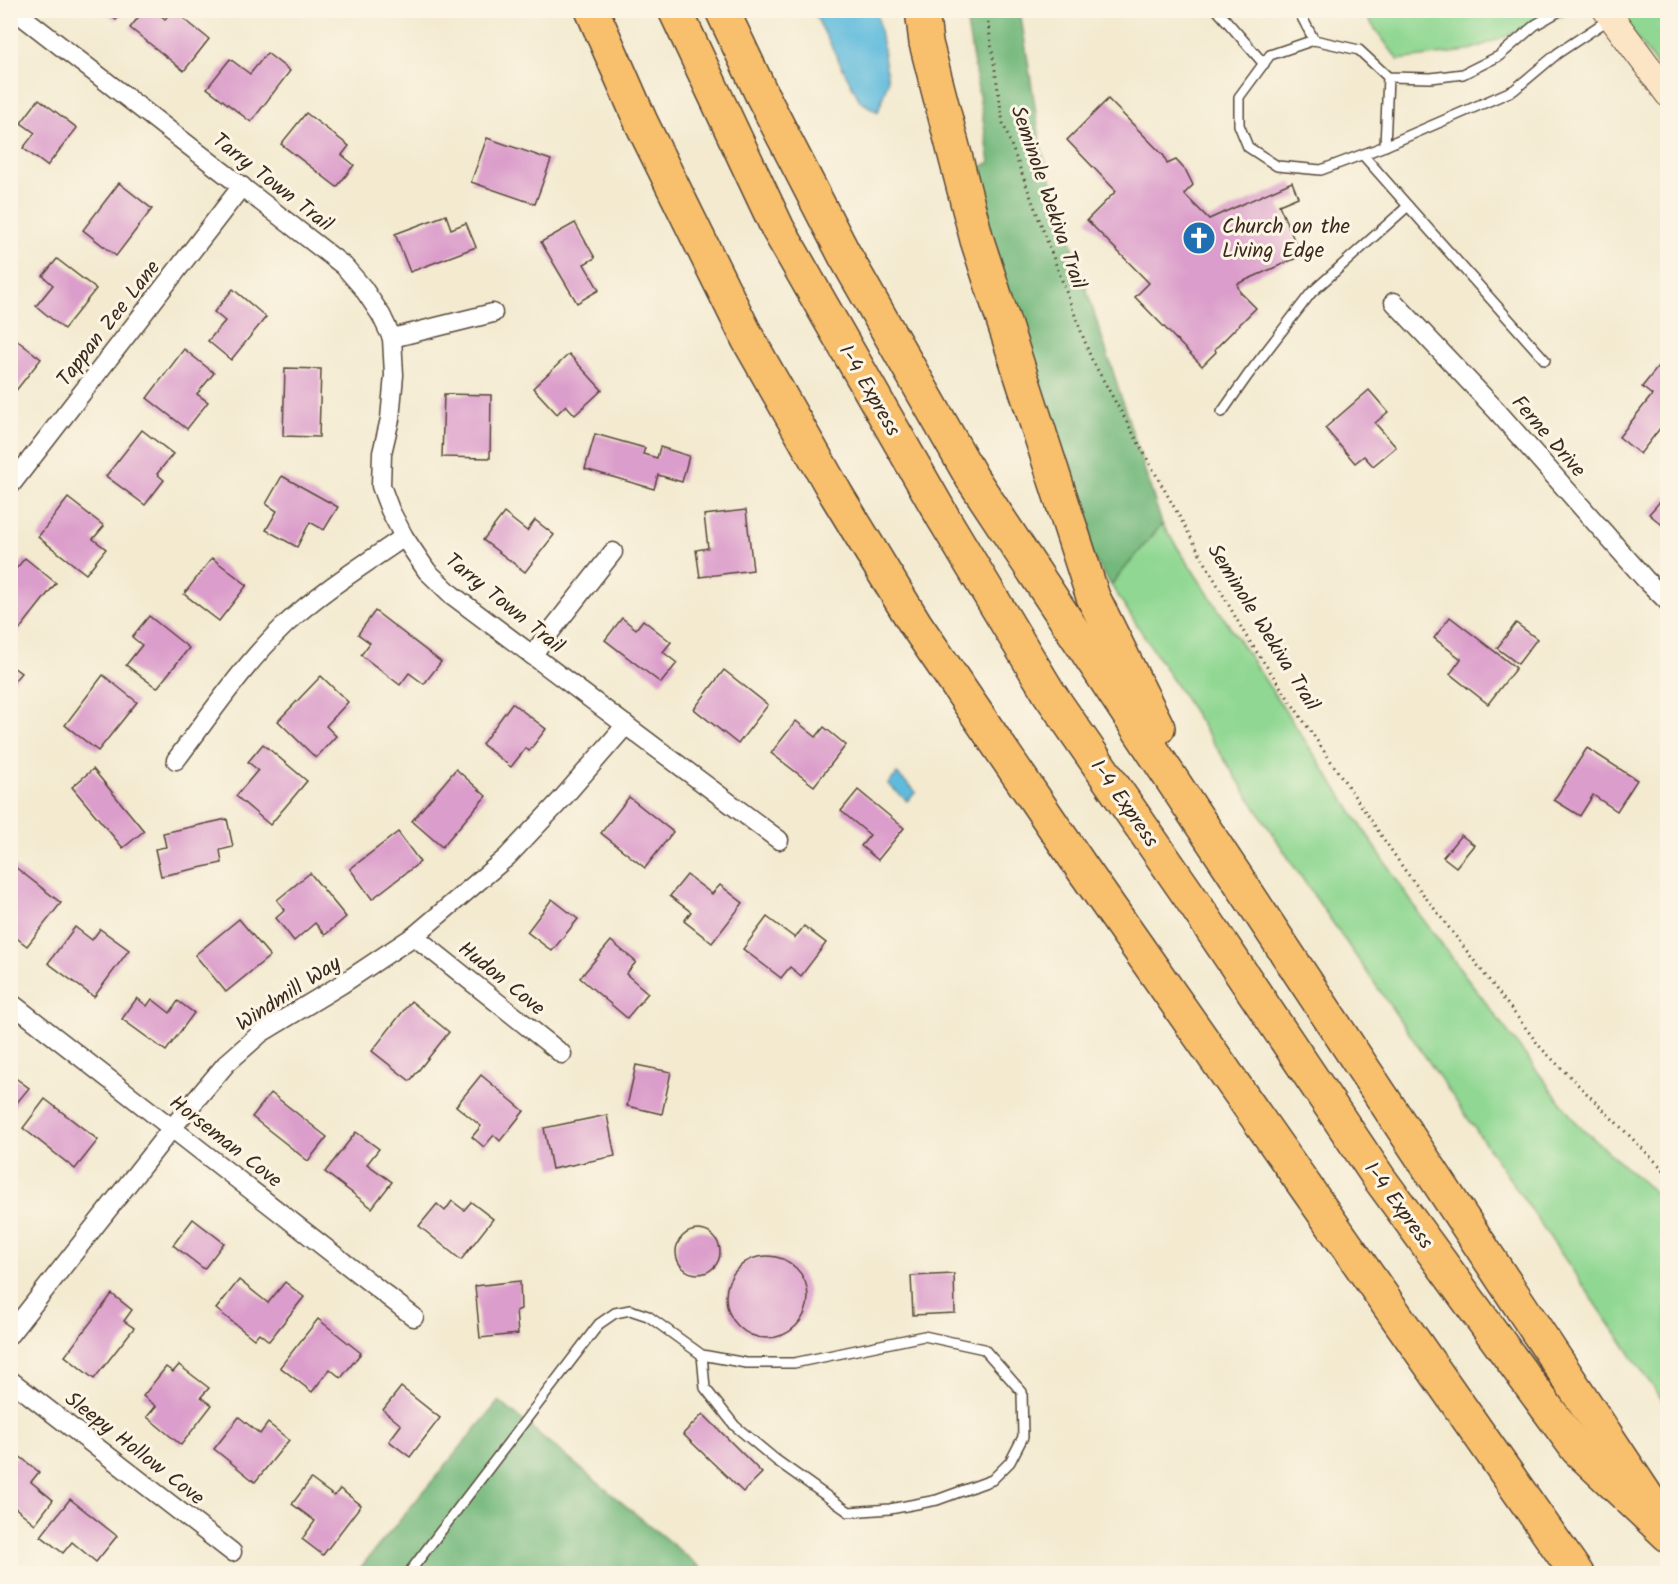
<svg xmlns="http://www.w3.org/2000/svg" width="1678" height="1584" viewBox="0 0 1678 1584" font-family="Kalam,sans-serif">
	<style>
		.green { fill: #8fd792; stroke: #658058; stroke-width: 1.5 }
		.forest { fill: #73b87c; stroke: #57714d; stroke-width: 1.5 }
		.water { fill: #5fbbdd; stroke: #4d727e; stroke-width: 1.5 }
		.building { fill: #db9dcb }
		.lines { fill: none; stroke-linecap: round; stroke-linejoin: round }
		.service-casing { stroke: #574739; stroke-width: 12 }
		.minor-casing { stroke: #574739; stroke-width: 21 }
		.secondary-casing { stroke: #574739; stroke-width: 28 }
		.motorway-casing { stroke: #574739; stroke-width: 36 }
		.path { stroke: #574739; stroke-width: 3; stroke-dasharray: 1.5 4.5; stroke-linecap: butt }
		.service { stroke: #fff; stroke-width: 9 }
		.minor { stroke: #fff; stroke-width: 18 }
		.secondary { stroke: #fce5c4; stroke-width: 26 }
		.motorway { stroke: #f8bf6c; stroke-width: 33 }
		.labels { text-anchor: middle; stroke-width: 6; stroke-linejoin: round; paint-order: stroke }
		.street-label { font-size: 21px; fill: #3b2a1e; stroke: #fcf5e5 }
		.poi-label { font-size: 21px; fill: #3b2a1e; stroke: #fcf5e5; text-anchor: start }
	</style>
	<rect width="100%" height="100%" fill="#fcf5e5"/>
	<filter id="ink" filterUnits="userSpaceOnUse"><feTurbulence type="fractalNoise" baseFrequency=".0167" numOctaves="2"/><feDisplacementMap in="SourceGraphic" scale="12" xChannelSelector="R" yChannelSelector="G"/><feConvolveMatrix kernelMatrix="1 2 1 2 8 2 1 2 1" color-interpolation-filters="sRGB"/></filter>
	<filter id="wash" filterUnits="userSpaceOnUse"><feTurbulence type="fractalNoise" baseFrequency=".008" numOctaves="4" result="noise"/><feDisplacementMap in="SourceGraphic" scale="24" xChannelSelector="R" yChannelSelector="G"/><feGaussianBlur stdDeviation="1.35" result="paint"/><feColorMatrix in="noise" values="0 0 0 0 0 0 0 0 0 0 0 0 0 0 0 0 0 1.4 0 .05"/><feComposite in="paint" operator="in"/></filter>
	<g filter="url(#wash)">
		<rect width="100%" height="100%" fill="#f3ead0"/>
		<g class="green">
			<path d="M1362,11H1574L1467,51L1398,60Z"/>
			<path d="M1617,11H1667V80Z"/>
			<path d="M1162,524L1422,918L1577,1124L1667,1204V1407L1293,865L1111,585Z"/>
		</g>
		<g class="forest">
			<path d="M965,11H1020L1042,151L1162,524L1111,585L1088,550L970,173L990,162Z"/>
			<path d="M499,1401L707,1573L355,1574Z"/>
		</g>
		<g class="water">
			<path d="M813,11H877L888,81L878,112L860,101Z"/>
			<path d="M897,774L916,792L907,801L888,784Z"/>
		</g>
		<g id="blocks">
			<g class="building">
				<path d="M103,10H124L116,20Z"/>
				<path d="M144,10H154L165,19L173,10L209,39L184,71L130,28Z"/>
				<path d="M267,53L290,71L251,122L207,88L230,59L250,74Z"/>
				<path d="M39,99L77,128L47,166L23,148L35,133L21,123Z"/>
				<path d="M1108,99L1164,156L1167,164L1176,160L1186,171L1193,185L1184,194L1209,219L1292,182L1298,197L1279,205L1301,256L1237,284L1240,292L1256,308L1215,349L1216,352L1202,366L1135,297L1149,283L1087,220L1116,191L1067,140Z"/>
				<path d="M306,113L349,146L342,155L354,165L337,187L281,144Z"/>
				<path d="M487,138L551,160L535,204L471,182Z"/>
				<path d="M119,183L152,209L116,256L83,230Z"/>
				<path d="M446,215L451,229L466,223L476,247L410,272L395,234Z"/>
				<path d="M575,223L595,258L584,264L599,290L577,303L541,242Z"/>
				<path d="M57,259L96,289L64,329L36,306L53,285L43,276Z"/>
				<path d="M233,289L266,317L231,360L208,341L225,321L214,312Z"/>
				<path d="M10,335L41,359L10,398Z"/>
				<path d="M184,349L214,373L197,394L208,402L187,429L147,398Z"/>
				<path d="M569,354L602,390L575,415L566,405L557,414L533,388Z"/>
				<path d="M1658,367L1668,375V431L1661,427L1640,454L1619,437L1652,395L1642,387Z"/>
				<path d="M285,368L321,369L319,437L283,436Z"/>
				<path d="M1369,390L1388,412L1375,423L1396,447L1373,466L1364,456L1355,463L1325,428Z"/>
				<path d="M444,394L491,395L490,458L442,457Z"/>
				<path d="M142,430L173,454L157,474L164,480L145,505L106,476Z"/>
				<path d="M595,434L645,448L643,454L657,458L660,447L689,456L682,482L658,475L654,489L585,469Z"/>
				<path d="M282,476L338,507L324,530L310,522L297,547L266,530L277,511L266,504Z"/>
				<path d="M1665,496L1668,497V526L1666,528L1649,514Z"/>
				<path d="M68,498L104,526L93,539L106,549L86,574L38,537Z"/>
				<path d="M746,510L753,570L700,577L696,550L708,548L704,515Z"/>
				<path d="M504,513L527,531L535,520L554,535L525,572L483,540Z"/>
				<path d="M25,558L56,583L12,639L10,576Z"/>
				<path d="M212,558L247,585L219,621L184,594Z"/>
				<path d="M375,611L441,662L424,684L409,673L400,685L361,655L370,643L358,634Z"/>
				<path d="M149,616L189,648L157,688L126,665L142,645L132,637Z"/>
				<path d="M1450,617L1516,668L1488,704L1450,674L1461,659L1434,638Z"/>
				<path d="M622,618L636,629L643,620L671,642L663,652L677,663L661,683L605,640Z"/>
				<path d="M1516,623L1537,639L1518,664L1497,648Z"/>
				<path d="M10,665L21,673L10,686Z"/>
				<path d="M724,670L768,705L738,744L694,709Z"/>
				<path d="M103,675L137,702L98,751L65,725Z"/>
				<path d="M321,676L348,702L326,726L336,736L316,758L278,721Z"/>
				<path d="M512,703L546,729L529,751L526,748L511,767L482,744Z"/>
				<path d="M796,721L816,737L824,727L846,745L814,786L771,753Z"/>
				<path d="M263,744L307,781L270,825L236,796L258,770L248,762Z"/>
				<path d="M1587,748L1637,780L1617,811L1593,795L1580,816L1554,800Z"/>
				<path d="M93,769L144,831L123,848L72,787Z"/>
				<path d="M456,769L486,796L442,847L412,821Z"/>
				<path d="M858,790L904,828L878,860L861,846L870,835L841,811Z"/>
				<path d="M629,797L673,832L645,868L601,833Z"/>
				<path d="M227,819L233,847L220,850L222,863L161,876L155,849L166,847L163,833Z"/>
				<path d="M398,832L420,862L372,899L350,869Z"/>
				<path d="M1461,835L1474,845L1456,867L1443,857Z"/>
				<path d="M10,863L61,903L27,946L10,933Z"/>
				<path d="M310,873L346,917L325,935L315,923L294,941L276,918L285,910L277,900Z"/>
				<path d="M687,875L712,894L720,885L743,903L712,943L684,921L691,912L670,896Z"/>
				<path d="M552,899L578,919L552,951L527,932Z"/>
				<path d="M767,917L795,938L804,926L826,943L801,976L790,967L781,978L743,949Z"/>
				<path d="M239,919L270,956L226,992L195,955Z"/>
				<path d="M75,927L92,940L100,929L129,950L94,997L48,963Z"/>
				<path d="M611,941L636,962L626,974L648,993L627,1018L580,978Z"/>
				<path d="M137,998L147,1006L152,999L170,1013L178,1001L194,1013L166,1051L122,1019Z"/>
				<path d="M411,1001L449,1032L410,1081L372,1051Z"/>
				<path d="M636,1065L671,1072L662,1114L627,1106Z"/>
				<path d="M10,1074L29,1088L10,1111Z"/>
				<path d="M481,1075L524,1111L500,1141L494,1135L484,1147L472,1137L481,1126L456,1106Z"/>
				<path d="M271,1093L327,1137L308,1161L252,1117Z"/>
				<path d="M45,1099L98,1140L75,1169L23,1128Z"/>
				<path d="M607,1115L615,1156L552,1169L544,1128Z"/>
				<path d="M356,1132L379,1149L367,1164L392,1182L372,1208L325,1172Z"/>
				<path d="M452,1201L464,1210L471,1202L493,1219L461,1260L419,1226L437,1204L445,1211Z"/>
				<path d="M193,1219L224,1243L204,1269L173,1245Z"/>
				<circle cx="698" cy="1252" r="22"/>
				<circle cx="767" cy="1297" r="41"/>
				<path d="M954,1274L955,1313L913,1315L911,1276Z"/>
				<path d="M239,1280L268,1303L285,1282L304,1297L269,1341L259,1333L254,1339L216,1309Z"/>
				<path d="M520,1281L521,1309L516,1311L518,1334L480,1338L475,1286Z"/>
				<path d="M112,1294L132,1310L124,1321L134,1328L94,1379L65,1356Z"/>
				<path d="M318,1319L361,1353L341,1378L330,1369L312,1392L280,1367Z"/>
				<path d="M179,1365L209,1388L201,1397L212,1405L181,1445L147,1417L156,1406L143,1396L166,1367L173,1372Z"/>
				<path d="M401,1387L440,1418L410,1457L389,1441L401,1425L383,1410Z"/>
				<path d="M703,1414L762,1473L743,1492L683,1434Z"/>
				<path d="M239,1417L260,1434L268,1423L289,1440L255,1482L214,1449Z"/>
				<path d="M18,1455L39,1472L31,1482L53,1500L35,1524L13,1506L10,1509V1465Z"/>
				<path d="M311,1479L334,1496L340,1489L361,1505L323,1555L302,1539L315,1521L292,1504Z"/>
				<path d="M70,1499L117,1536L96,1562L72,1542L63,1553L41,1536Z"/>
			</g>
		</g>
	</g>
	<g filter="url(#ink)">
		<use href="#blocks" fill-opacity="0" stroke="#574739" stroke-width="1.5"/>
		<g class="lines">
			<defs>
				<g id="service">
					<path d="M1217,10L1264,64"/>
					<path d="M1298,10L1314,40"/>
					<path d="M1561,10L1535,25L1499,56L1463,74L1431,78L1388,77L1359,50L1314,40L1270,55L1239,97V125L1248,147L1277,166L1321,170L1385,146L1514,90L1558,53L1611,18"/>
					<path d="M1385,146L1388,77"/>
					<path d="M1408,206L1545,360"/>
					<path d="M1222,412L1248,375L1311,293L1408,206L1363,155"/>
					<path d="M408,1574L599,1324L615,1313L630,1310L648,1316L702,1355L746,1363H794L924,1336L984,1349L1022,1392L1023,1437L1010,1462L992,1480L937,1500L890,1509L849,1512L776,1460L735,1426L705,1388L702,1355"/>
				</g>
				<g id="minor">
					<path d="M14,10L344,266L363,288L381,315L392,338L394,375L390,419L382,453L381,486L390,510L404,537L427,571L452,595L779,840"/>
					<path d="M1394,302L1497,411L1645,579L1668,602"/>
					<path d="M392,338L493,313"/>
					<path d="M10,486L242,186"/>
					<path d="M532,655L613,552"/>
					<path d="M176,760C211,714 244,664 286,624C320,592 365,564 404,537"/>
					<path d="M414,936L562,1054"/>
					<path d="M10,1002L414,1317"/>
					<path d="M10,1334L172,1128L226,1064L261,1033L342,984L414,936L507,857L561,800L626,725"/>
					<path d="M10,1380L232,1552"/>
				</g>
				<path id="secondary" d="M1606,10L1668,94"/>
				<g id="motorway">
					<path d="M592,10L641,122L748,339L836,494L916,625L1080,865L1577,1574"/>
					<path d="M675,10L778,229L944,519L1049,693L1190,897L1379,1178L1577,1449L1668,1535"/>
					<path d="M722,10L762,95L844,254L972,478L1649,1500"/>
					<path d="M922,10L926,43L977,240L1093,597L1158,728"/>
				</g>
			</defs>
			<use href="#service" class="service-casing"/>
			<use href="#minor" class="minor-casing"/>
			<use href="#secondary" class="secondary-casing"/>
			<use href="#motorway" class="motorway-casing"/>
			<path class="path" d="M986,10L1003,123L1091,358L1246,636L1404,869L1541,1048L1668,1174"/>
			<use href="#service" class="service"/>
			<use href="#minor" class="minor"/>
			<use href="#secondary" class="secondary"/>
			<use href="#motorway" class="motorway"/>
		</g>
	</g>
	<defs>
		<symbol id="church-disc" viewBox="-11 -11 22 22"><circle r="9.5" fill="#1f6fb2" stroke="#fcf5e5"/><path d="M-1.2-6h2.4v3.5h3.3v2.4h-3.3V6h-2.4V-.1h-3.3v-2.4h3.3Z" fill="#fff"/></symbol>
	</defs>
	<g fill-rule="evenodd">
		<use href="#church-disc" x="1180" y="219" width="38" height="38"/>
	</g>
	<g class="labels">
		<g class="street-label">
			<text transform="translate(273 182) rotate(38)" y="7">Tarry Town Trail</text>
			<text transform="translate(1049 197) rotate(71)" y="7">Seminole Wekiva Trail</text>
			<text transform="translate(108 323) rotate(-52)" y="7">Tappan Zee Lane</text>
			<text transform="translate(870 390) rotate(60)" y="7">I-4 Express</text>
			<text transform="translate(1549 436) rotate(49)" y="7">Ferne Drive</text>
			<text transform="translate(505 603) rotate(39)" y="7">Tarry Town Trail</text>
			<text transform="translate(1264 627) rotate(58)" y="7">Seminole Wekiva Trail</text>
			<text transform="translate(1125 803) rotate(55)" y="7">I-4 Express</text>
			<text transform="translate(502 978) rotate(39)" y="7">Hudon Cove</text>
			<text transform="translate(288 993) rotate(-33)" y="7">Windmill Way</text>
			<text transform="translate(226 1141) rotate(38)" y="7">Horseman Cove</text>
			<text transform="translate(1399 1205) rotate(54)" y="7">I-4 Express</text>
			<text transform="translate(135 1448) rotate(38)" y="7">Sleepy Hollow Cove</text>
		</g>
		<g class="poi-label">
			<text x="1222" y="233">Church on the<tspan x="1222" dy="24">Living Edge</tspan></text>
		</g>
	</g>
	<rect width="1678" height="1584" fill="none" stroke="#fcf5e5" stroke-width="36"/>
</svg>
